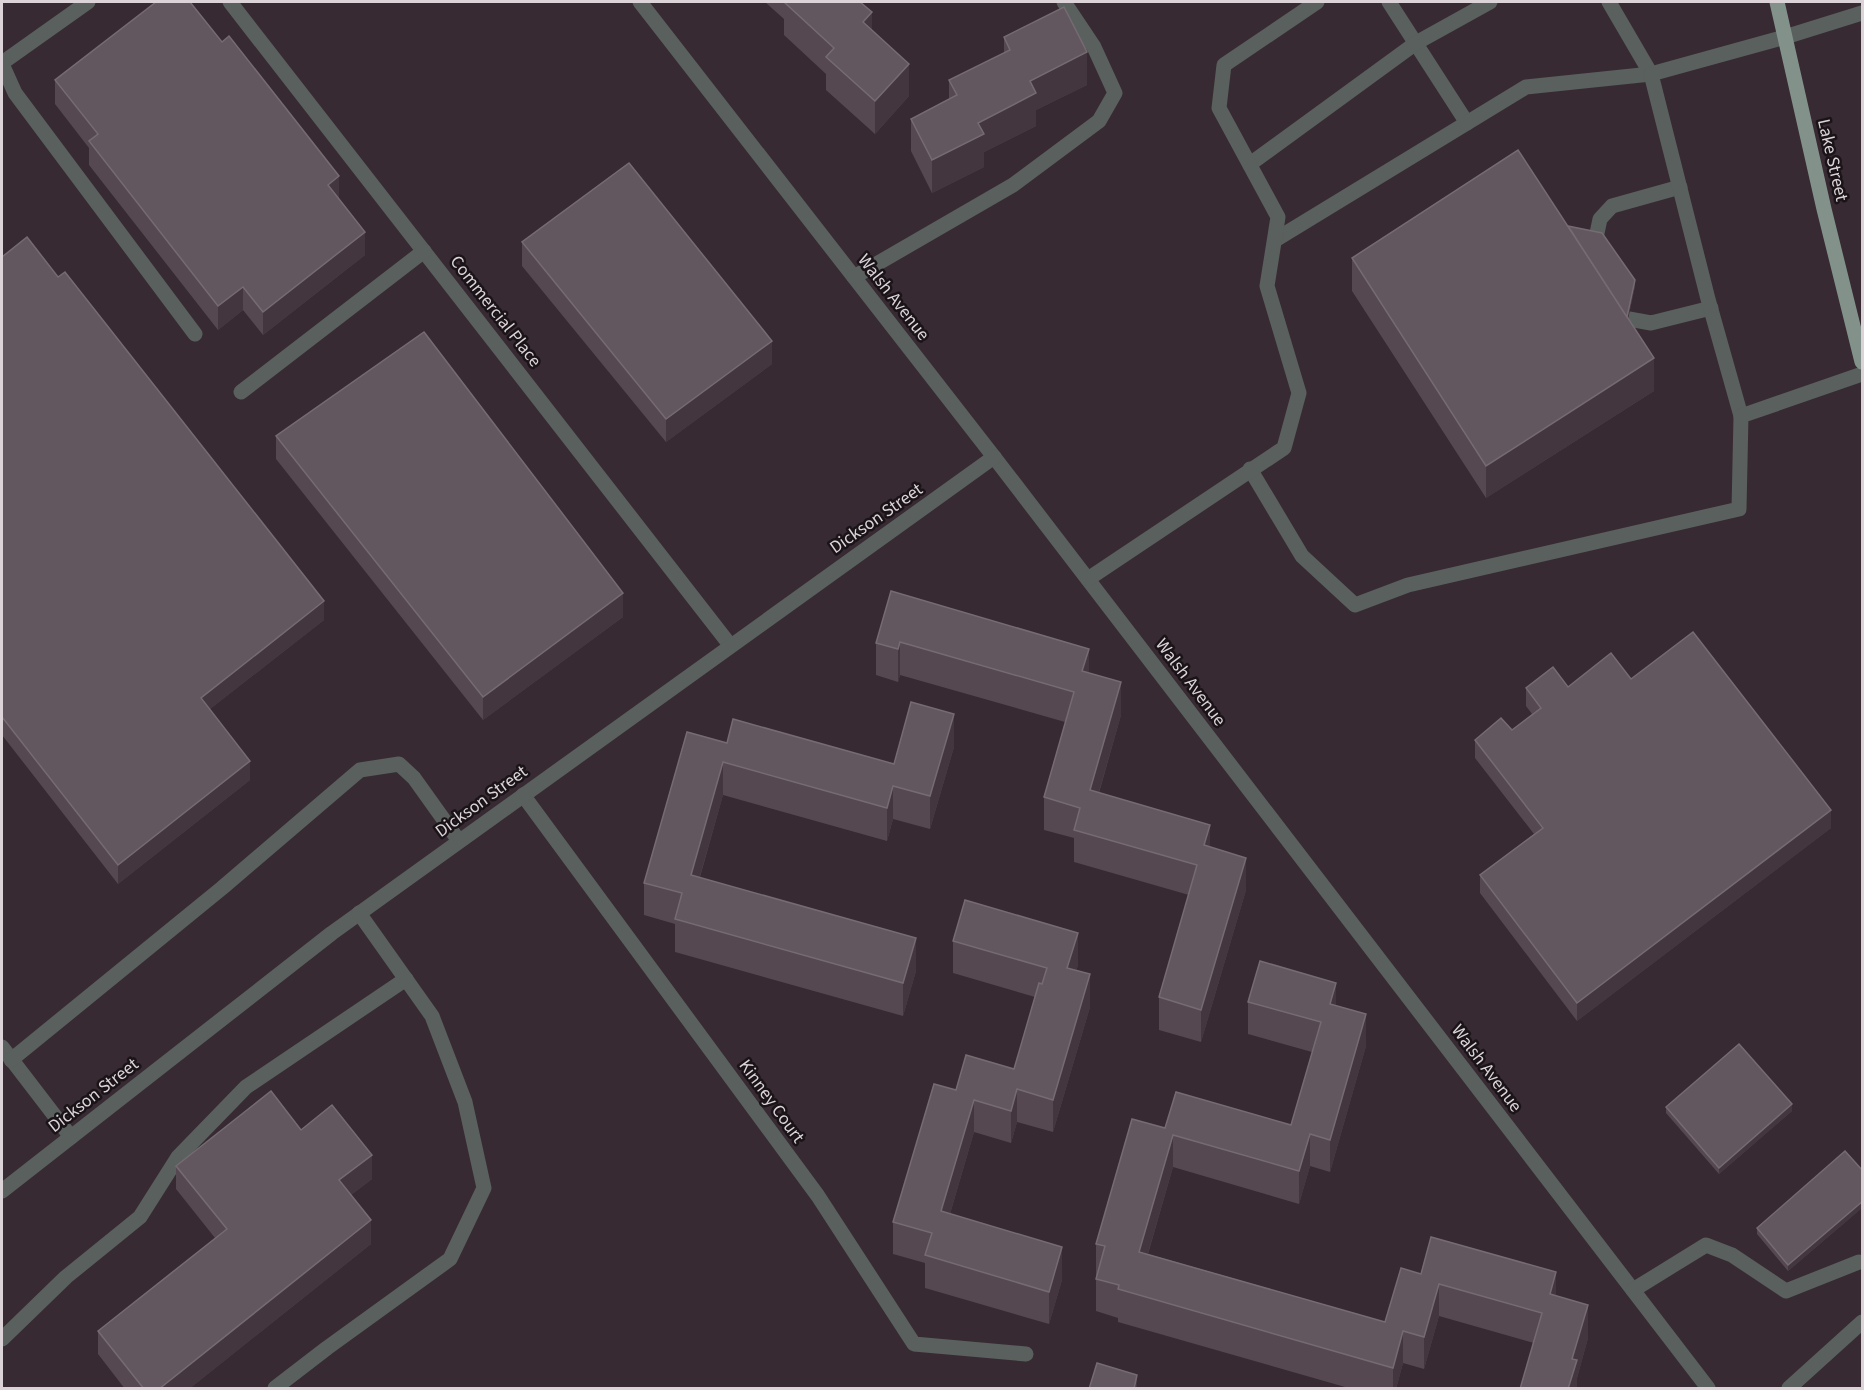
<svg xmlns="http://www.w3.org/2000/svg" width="1864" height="1390" viewBox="0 0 1864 1390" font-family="'Source Sans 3',sans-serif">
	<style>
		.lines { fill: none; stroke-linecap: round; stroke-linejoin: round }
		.minor { stroke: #59605d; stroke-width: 15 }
		.major { stroke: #82928b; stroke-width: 15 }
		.wall { fill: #554850 }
		.shaded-wall { fill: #43363e }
		.building { fill: #63575f; stroke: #766b72; stroke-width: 1.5 }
		.labels { text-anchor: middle; stroke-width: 5; stroke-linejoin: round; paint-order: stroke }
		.street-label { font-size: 18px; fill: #dbd3d8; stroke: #1a1418 }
	</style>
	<rect width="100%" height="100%" fill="#372a32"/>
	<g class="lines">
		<g class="minor">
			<path d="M230,2L730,645"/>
			<path d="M640,2L994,457L1708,1388"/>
			<path d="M1389,2L1467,123"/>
			<path d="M2,63L88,2"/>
			<path d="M2,64L15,93L195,334"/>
			<path d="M1250,164L1416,43L1490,2"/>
			<path d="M1596,238L1600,219L1612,206L1680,187"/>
			<path d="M1275,240L1526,87L1651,74L1609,2"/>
			<path d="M854,277L1013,185L1099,121L1115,93L1094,47L1064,2"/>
			<path d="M1629,319L1651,323L1711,308"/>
			<path d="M241,392L424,251"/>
			<path d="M1741,416L1708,299L1651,74L1785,37L1862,13"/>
			<path d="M1250,469L1302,556L1355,605L1408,585L1739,509L1741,416L1862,374"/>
			<path d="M1088,579L1284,448L1299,393L1267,286L1278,217L1219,108L1224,65L1317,2"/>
			<path d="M523,795L818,1196L914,1344L1026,1354"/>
			<path d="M2,1047L71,1137"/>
			<path d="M11,1060L222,888L360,770L399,764L414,778L459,841"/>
			<path d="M2,1191L332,933L994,457"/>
			<path d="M1633,1290L1706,1245L1732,1255L1786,1291L1859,1262"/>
			<path d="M2,1339L66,1277L140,1217L178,1157L246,1087L406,979"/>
			<path d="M275,1388L327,1348L450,1259L484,1188L465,1102L432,1016L359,913"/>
			<path d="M1789,1388L1862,1322"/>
		</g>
		<path class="major" d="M1777,2L1824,209L1862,362"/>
	</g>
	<g class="wall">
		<path d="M765,2H860L872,30L909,96L875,134L826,90V74L784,35V19Z"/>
		<path d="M1004,37L1087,85L1036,110V126L984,152V167L932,193L911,151V119L949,99V80L1004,53Z"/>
		<path d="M55,80L339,200L365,255L263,335L243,310L218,330L89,165V148L55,104Z"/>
		<path d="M1568,226L1635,286L1628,319L1654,391L1486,498L1352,291V258Z"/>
		<path d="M522,242L772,364L666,442L522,266Z"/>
		<path d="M2,257L324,620L210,709L250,780L118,884L2,735Z"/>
		<path d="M276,436L623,617L483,720L276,459Z"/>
		<path d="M891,591L1089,673L1121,715L1099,793L1210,847L1246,890L1201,1042L1159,1030V997L1189,895L1074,862V838L1044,830V797L1065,722L900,675L898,682L876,675V643Z"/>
		<path d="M1631,679L1831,828L1577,1021L1480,893V875L1534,834L1475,758V740L1512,730L1532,714L1526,706V688L1568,687Z"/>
		<path d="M727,743L894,764L954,747L930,829L893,819L887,841L723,795L700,877L916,971L903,1016L675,952V924L644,915V883Z"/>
		<path d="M953,941L1078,965L1076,971L1090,1007L1053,1132L1017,1122L1011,1143L974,1132L950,1214L1062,1280L1049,1324L925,1288V1263L893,1254V1222L956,1090L1014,1069L1035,997L953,973Z"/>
		<path d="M1248,1002L1336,1005L1366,1046L1330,1172L1310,1166L1299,1204L1173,1167L1148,1254L1385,1322L1421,1274L1556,1296L1588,1338L1577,1378V1389L1534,1343L1439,1316L1424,1369L1403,1363L1396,1389H1352L1118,1322V1318L1096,1311V1244L1165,1128L1291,1125L1312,1052L1248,1034Z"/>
		<path d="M1666,1107L1792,1111L1719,1174L1666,1113Z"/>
		<path d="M301,1130L372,1179L351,1195L371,1244L189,1389H125L98,1354V1331L215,1238L176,1189V1166Z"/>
		<path d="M1863,1171V1207L1788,1271L1757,1234V1228Z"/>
	</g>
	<g class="shaded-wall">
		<path d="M872,12V44L863,22Z"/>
		<path d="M1087,52V85L1036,110V126L984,152V167L932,193V160L1030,81Z"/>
		<path d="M909,64V96L875,134V101Z"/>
		<path d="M339,176V200L328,185Z"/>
		<path d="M365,232V255L263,335V312Z"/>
		<path d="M1635,280V286L1623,344V338Z"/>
		<path d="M243,287V310L218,330V306Z"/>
		<path d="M772,341V364L666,442V419Z"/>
		<path d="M1654,358V391L1486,498V466Z"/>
		<path d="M623,593V617L483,720V697Z"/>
		<path d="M324,601V620L201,716V698Z"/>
		<path d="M900,642V675L898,682V649Z"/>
		<path d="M1089,649V681L1082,671Z"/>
		<path d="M1121,682V715L1090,823V790Z"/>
		<path d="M954,714V747L930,829V796Z"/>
		<path d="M250,761V780L118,884V865Z"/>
		<path d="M723,762V795L691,907V875Z"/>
		<path d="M893,786V819L887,841V808Z"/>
		<path d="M1831,810V828L1577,1021V1003Z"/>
		<path d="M1210,825V857L1204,845Z"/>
		<path d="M1246,858V890L1201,1042V1010Z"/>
		<path d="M1078,933V965L1067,1001V968Z"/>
		<path d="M916,938V971L903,1016V983Z"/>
		<path d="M1090,974V1007L1053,1132V1100Z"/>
		<path d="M1336,983V1015L1330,1004Z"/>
		<path d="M1366,1014V1046L1330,1172V1140Z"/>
		<path d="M1017,1089V1122L1011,1143V1111Z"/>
		<path d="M974,1100V1132L941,1244V1211Z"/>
		<path d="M1792,1104V1111L1719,1174V1168Z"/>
		<path d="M1310,1134V1166L1299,1204V1171Z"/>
		<path d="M1173,1135V1167L1139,1284V1252Z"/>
		<path d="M372,1155V1179L339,1204V1180Z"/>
		<path d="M1863,1201V1207L1788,1271V1265Z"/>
		<path d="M371,1220V1244L189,1389H159Z"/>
		<path d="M1062,1247V1280L1049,1324V1292Z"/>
		<path d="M1556,1272V1305L1550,1294Z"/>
		<path d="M1439,1284V1316L1424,1369V1337Z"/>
		<path d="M1588,1305V1338L1577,1378V1389H1568L1572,1359Z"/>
		<path d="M1403,1331V1363L1396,1389H1393V1368Z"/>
		<path d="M1137,1375V1389H1134Z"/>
	</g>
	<g class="building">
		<path d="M156,2H190L222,42L229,36L339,176L328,185L365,232L263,312L243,287L218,306L89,141L98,134L55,80Z"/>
		<path d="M784,2H860L872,12L863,22L909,64L875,101L826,57L834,48Z"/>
		<path d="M1064,7L1087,52L1030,81L1036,93L978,123L984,134L932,160L911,119L957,95L949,80L1010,50L1004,37Z"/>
		<path d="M1518,150L1654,358L1486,466L1352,258Z"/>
		<path d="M629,163L772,341L666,419L522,242Z"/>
		<path d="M1568,226L1602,233L1635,280L1627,317Z"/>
		<path d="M27,237L58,277L65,272L324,601L201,698L250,761L118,865L2,717V257Z"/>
		<path d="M424,332L623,593L483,697L276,436Z"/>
		<path d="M891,591L1089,649L1082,671L1121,682L1090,790L1210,825L1204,845L1246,858L1201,1010L1159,997L1197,865L1074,830L1080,808L1044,797L1074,692L900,642L898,649L876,643Z"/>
		<path d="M1693,632L1831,810L1577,1003L1480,875L1543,828L1475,740L1501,718L1512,730L1541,708L1526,688L1553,667L1568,687L1611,653L1631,679Z"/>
		<path d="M911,702L954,714L930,796L893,786L887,808L723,762L691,875L916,938L903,983L675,919L682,893L644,883L687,732L727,743L733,719L894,764Z"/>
		<path d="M965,900L1078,933L1067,968L1090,974L1053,1100L1017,1089L1011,1111L974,1100L941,1211L1062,1247L1049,1292L925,1255L932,1233L893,1222L934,1084L956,1090L966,1055L1014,1069L1039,983L1042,984L1047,968L953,941Z"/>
		<path d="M1260,961L1336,983L1330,1004L1366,1014L1330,1140L1310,1134L1299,1171L1173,1135L1139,1252L1385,1322L1401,1268L1421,1274L1431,1237L1556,1272L1550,1294L1588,1305L1572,1359L1577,1360L1568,1389H1520L1542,1313L1439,1284L1424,1337L1403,1331L1393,1368L1118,1289L1119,1285L1096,1279L1105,1246L1096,1244L1132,1119L1165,1128L1176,1092L1291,1125L1321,1022L1248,1002Z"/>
		<path d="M1739,1044L1792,1104L1719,1168L1666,1107Z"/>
		<path d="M271,1091L301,1130L332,1105L372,1155L339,1180L371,1220L159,1389H144L98,1331L227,1229L176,1166Z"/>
		<path d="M1845,1151L1863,1171V1201L1788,1265L1757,1228Z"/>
		<path d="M1097,1363L1137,1375L1134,1389H1089Z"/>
	</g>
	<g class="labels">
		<g class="street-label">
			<text transform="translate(1833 160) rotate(77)" y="6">Lake Street</text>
			<text transform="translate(894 297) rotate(52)" y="6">Walsh Avenue</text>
			<text transform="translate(496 311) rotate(52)" y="6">Commercial Place</text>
			<text transform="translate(876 518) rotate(-35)" y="6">Dickson Street</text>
			<text transform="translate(1191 682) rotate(53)" y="6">Walsh Avenue</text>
			<text transform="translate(481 801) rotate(-36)" y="6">Dickson Street</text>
			<text transform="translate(1487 1068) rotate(53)" y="6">Walsh Avenue</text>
			<text transform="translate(93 1095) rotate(-38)" y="6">Dickson Street</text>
			<text transform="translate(772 1101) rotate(54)" y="6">Kinney Court</text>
		</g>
	</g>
	<rect width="1864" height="1390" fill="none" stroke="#dbd3d8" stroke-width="6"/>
</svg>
